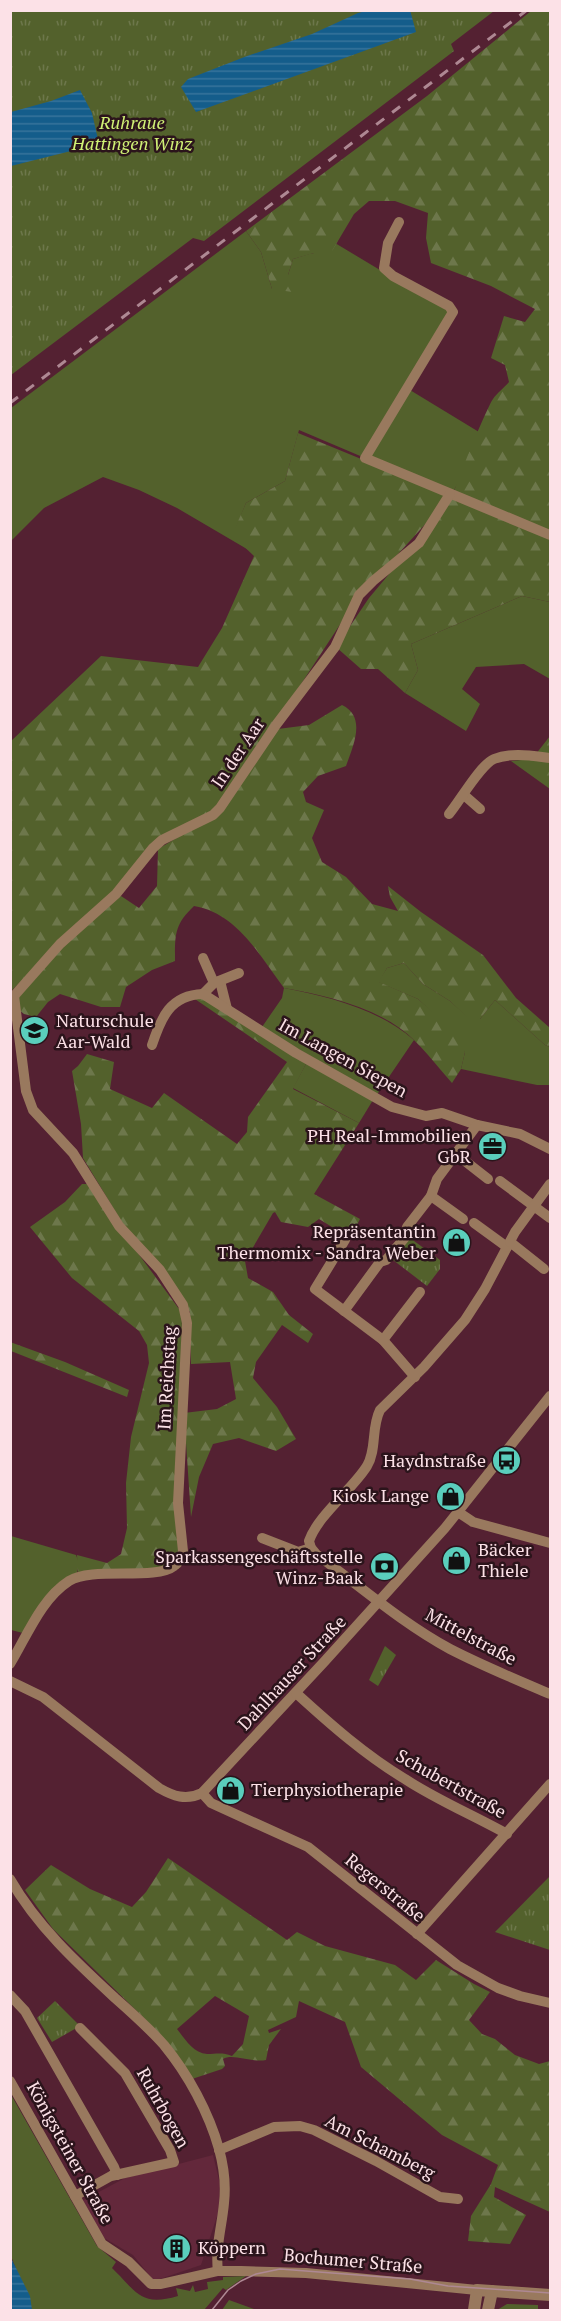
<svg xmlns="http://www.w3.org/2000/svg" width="561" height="2321" viewBox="0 0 561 2321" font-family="'PT Serif',serif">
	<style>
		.built { fill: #63283b }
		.green { fill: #53612c }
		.forest { fill: url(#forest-firs); fill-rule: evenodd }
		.park { fill: url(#park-tufts) }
		.water { fill: url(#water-rules) }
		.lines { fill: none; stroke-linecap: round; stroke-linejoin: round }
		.minor { stroke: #99795e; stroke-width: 10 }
		.tertiary { stroke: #99795e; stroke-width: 12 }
		.tram { stroke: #ae8893; stroke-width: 1.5 }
		.rail { stroke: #ae8893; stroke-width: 3; stroke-dasharray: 10 10; stroke-linecap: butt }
		.labels { text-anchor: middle; stroke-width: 5; stroke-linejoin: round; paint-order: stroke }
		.park-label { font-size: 18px; font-style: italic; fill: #d1f276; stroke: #2b141b }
		.street-label { font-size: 18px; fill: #fce1e7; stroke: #2b141b }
		.poi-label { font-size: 18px; fill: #fce1e7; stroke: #2b141b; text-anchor: end }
	</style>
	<defs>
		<pattern id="forest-firs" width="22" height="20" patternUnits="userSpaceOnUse" patternTransform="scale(1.5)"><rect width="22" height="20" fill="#53612c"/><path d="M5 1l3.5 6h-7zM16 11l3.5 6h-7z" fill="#6d774b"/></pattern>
		<pattern id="park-tufts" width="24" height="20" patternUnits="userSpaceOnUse" patternTransform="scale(1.5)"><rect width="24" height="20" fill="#53612c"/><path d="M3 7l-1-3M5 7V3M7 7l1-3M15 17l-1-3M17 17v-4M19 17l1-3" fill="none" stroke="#6d774b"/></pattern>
		<pattern id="water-rules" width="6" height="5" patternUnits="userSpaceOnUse" patternTransform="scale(1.5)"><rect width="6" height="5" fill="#145d8b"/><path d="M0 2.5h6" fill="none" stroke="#37749b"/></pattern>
	</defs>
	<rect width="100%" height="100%" fill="#542132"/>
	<path class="built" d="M213,2155L220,2184L219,2210L201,2265L154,2281L133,2255L99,2235L82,2201L125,2178Z"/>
	<g class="green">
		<path d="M246,231L261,252L272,289L288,275L293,259C300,257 307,254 314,253C326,252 329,255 335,243L450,312L405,387L479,432L461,477L453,492L365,458L299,430L285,481L246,503L233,535L252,552L177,508L139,490L103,477L44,508L11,541V408Z"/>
		<path d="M522,596L550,602V679L524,664L476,667L462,689L480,704L466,731L405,693L418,670L411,644Z"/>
		<path d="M404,963L423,984L450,1001L469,1018L480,1019L495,1000L545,1045L550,1047V1085H537L461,1069L465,1052L436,1016L418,999L378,982L387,968Z"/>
		<path d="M284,988C330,997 378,1009 414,1040L376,1096L262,1027L282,998Z"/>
		<path d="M307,1062L373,1100L359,1123L293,1088Z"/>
		<path d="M11,1536L76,1555L79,1563L77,1573L23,1633L11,1630Z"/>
		<path d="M10,2093L97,2246L116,2262L112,2268C137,2292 140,2307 178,2296L176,2288L190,2291L193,2285L195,2292L208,2289L207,2282L223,2280V2277L246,2276L226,2290L223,2288L204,2310H32L11,2256Z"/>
		<path d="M229,2300L257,2310H222Z"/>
		<path d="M507,2304L538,2305V2310H497Z"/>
	</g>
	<g class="forest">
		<path d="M531,11H550V602L522,596L411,644L418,670L405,693L378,669H361L336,647L369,598L452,499C453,490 487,407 493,399C497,393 504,388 509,382L505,365L491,358L504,316L525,322L535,309L491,286L431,263L426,238L428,213L395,201H369L354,214L332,251L325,254L314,253L293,259L288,275L291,280L292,292L272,289L261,252L246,231L427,96Z"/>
		<path d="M298,433L451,496L356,600L220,808L155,841L119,889L11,991L10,742L101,656L198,667L222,628L254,556L232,535L246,503L285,481Z"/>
		<path d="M342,705C367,717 353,746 346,766L318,776L303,792L306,802L324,810L312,838L322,862L346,877L372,904L398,911L390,897L388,886L421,912L483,955L516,998L550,1028V1047L545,1045L495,1000L480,1019H469L450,1001L423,984L404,963L387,968L379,982L418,999L458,1034L465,1052L461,1069L452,1083C436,1065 420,1043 401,1029C368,1005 323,995 284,988C260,956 237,913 194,906C174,925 175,935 175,961L152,970L126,987L120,1007H101L60,994L48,1002L36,1017L24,1014L18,1009V997L62,944L121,896L139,908L157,886L158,849L222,811L278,729L309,725Z"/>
		<path d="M550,736V789L511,761L532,759Z"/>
		<path d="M192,997H200L307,1062L293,1089L359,1123L314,1194L360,1219L350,1238L319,1219L308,1227L281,1222L275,1212L273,1213L245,1261L248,1278L273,1292L289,1315L313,1334L308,1343L282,1325L256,1362L253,1378L277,1407L296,1439L276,1451L239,1438L213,1444L199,1477L191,1517L184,1413L217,1409L236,1399L230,1362L191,1364L190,1312L123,1224L83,1158L81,1124L72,1071L78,1066L87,1054L114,1062L110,1089L152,1108L164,1093L237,1144L247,1132L248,1117L287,1062Z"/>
		<path d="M82,1184H87L182,1313L179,1569L78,1574L77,1555L107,1563L121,1554L127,1528L126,1483L131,1437L149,1363L147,1345L139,1331L72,1278L30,1227L65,1202Z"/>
		<path d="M10,1342L65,1362L129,1390L127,1397L11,1351Z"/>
		<path d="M168,1858L287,1940L297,1932L325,1946L395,1965L416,1980L436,1960L474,1984L490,1992L469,2020L482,2034L495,2039L515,2055L539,2064L550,2061V2212L495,2187L494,2197L526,2215L510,2244L468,2241L471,2216L491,2184L498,2165L442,2135L361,2067L345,2022L299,2001L296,2017L268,2030L269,2033L281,2029L269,2045L266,2060C252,2063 233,2053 223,2059L225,2066L222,2069L189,2080L147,2021L53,1929L25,1890L51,1865L90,1889L132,1907L146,1892ZM215,1996L249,2016L243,2044L232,2056C222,2052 217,2054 207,2054C193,2053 185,2039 177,2029Z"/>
	</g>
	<g class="park">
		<path d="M11,11H494L451,44L454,51L204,241L193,238L11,375Z"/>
		<path d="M410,1238L440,1260V1269L427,1286L393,1260Z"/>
		<path d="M385,1646L396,1655L378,1686L369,1680Z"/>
		<path d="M550,1876V1950L495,1932Z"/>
		<path d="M55,2001L80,2026L52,2042L37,2018Z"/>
	</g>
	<g class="water">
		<path d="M410,10L416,32L196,112L181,87L188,79L247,56L312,34L358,13L366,11Z"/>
		<path d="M80,90L92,113L99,144L11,166V112L51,101Z"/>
		<path d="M10,2256L30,2296L32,2310H11Z"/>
	</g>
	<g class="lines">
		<g class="minor">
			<path d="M399,222L388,243L384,268L393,276L449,306L453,312L365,458L550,535"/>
			<path d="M464,795L480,809"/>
			<path d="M449,814C460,801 480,765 494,759C511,752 533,756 550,758"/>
			<path d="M203,958L214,983"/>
			<path d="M220,981L227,1009"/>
			<path d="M203,994L214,983L239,973"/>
			<path d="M14,996L60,944L116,894L153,848L162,840L213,815L220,808L276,725L335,647L359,595L373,581L419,543L450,494"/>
			<path d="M152,1045C161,1018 170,995 203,994L296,1053L392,1107L426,1116L442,1113L477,1125L520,1134L550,1149"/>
			<path d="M456,1154L488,1179"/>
			<path d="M500,1181L550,1218"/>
			<path d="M550,1184L515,1232L485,1289L465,1320L424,1367L380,1410C371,1428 377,1449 367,1466C352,1490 318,1515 309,1541L311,1548L316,1554C360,1586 402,1623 450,1649C483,1666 517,1680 550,1694"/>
			<path d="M431,1196L463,1219"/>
			<path d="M474,1223L507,1247"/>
			<path d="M345,1240L315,1289L383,1340L415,1377"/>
			<path d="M510,1242L544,1269"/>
			<path d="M344,1311L380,1262L386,1260L407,1235V1227L431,1196L437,1179L477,1125"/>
			<path d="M383,1340L420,1292"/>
			<path d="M458,1512L473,1522L550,1543"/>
			<path d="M262,1538L298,1552L311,1548"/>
			<path d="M10,1664C27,1636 41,1599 69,1581C92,1566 155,1581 174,1566C179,1563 182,1556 183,1551L178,1503L187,1323L183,1305L160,1270L119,1226L73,1153L33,1110L26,1091L14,996"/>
			<path d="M10,1681L43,1697L159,1788C173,1796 186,1801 202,1793L324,1662L445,1528L550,1396"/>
			<path d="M296,1693C330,1724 365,1755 405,1779C437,1800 473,1815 507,1834"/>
			<path d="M202,1793L211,1803L308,1847L457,1965L498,1988L520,1996L550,2003"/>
			<path d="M10,1879C37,1926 76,1962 115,1998C132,2013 149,2028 164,2045C188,2074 209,2113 219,2149C224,2167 226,2185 224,2203C222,2226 215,2248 218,2271"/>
			<path d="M417,1934L550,1784"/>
			<path d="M10,1995L25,2011L114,2167L117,2175"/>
			<path d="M10,2081L102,2244L129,2262L151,2284H161L218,2271H241L306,2273L477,2290"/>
			<path d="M219,2150L274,2127L300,2126L314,2130L376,2161L440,2197L458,2199"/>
			<path d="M75,2196L111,2176L174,2162L170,2150L125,2073L80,2028"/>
		</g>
		<g class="tertiary">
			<path d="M474,2310L477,2290L550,2295"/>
			<path d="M488,2310L492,2291"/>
		</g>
		<path class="tram" d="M212,2310L228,2290L241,2281L256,2274L280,2269L410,2279L448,2286L550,2293"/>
		<path class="rail" d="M10,403L527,10"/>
	</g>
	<defs>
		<symbol id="school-disc" viewBox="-11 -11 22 22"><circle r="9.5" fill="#5acebc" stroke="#2b141b"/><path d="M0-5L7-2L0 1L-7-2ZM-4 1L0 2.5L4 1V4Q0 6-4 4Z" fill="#111"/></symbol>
		<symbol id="office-disc" viewBox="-11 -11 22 22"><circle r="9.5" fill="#5acebc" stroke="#2b141b"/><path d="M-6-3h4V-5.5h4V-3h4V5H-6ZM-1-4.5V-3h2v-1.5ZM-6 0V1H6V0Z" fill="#111"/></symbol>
		<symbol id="shop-disc" viewBox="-11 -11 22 22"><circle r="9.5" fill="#5acebc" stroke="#2b141b"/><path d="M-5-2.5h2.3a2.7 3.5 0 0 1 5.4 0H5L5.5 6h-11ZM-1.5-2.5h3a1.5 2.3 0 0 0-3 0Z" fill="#111"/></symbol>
		<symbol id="bus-disc" viewBox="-11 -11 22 22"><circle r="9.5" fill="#5acebc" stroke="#2b141b"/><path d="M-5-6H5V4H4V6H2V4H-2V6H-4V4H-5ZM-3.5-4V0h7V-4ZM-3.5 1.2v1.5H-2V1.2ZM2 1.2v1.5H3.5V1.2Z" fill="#111"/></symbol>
		<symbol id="bank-disc" viewBox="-11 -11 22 22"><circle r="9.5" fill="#5acebc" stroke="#2b141b"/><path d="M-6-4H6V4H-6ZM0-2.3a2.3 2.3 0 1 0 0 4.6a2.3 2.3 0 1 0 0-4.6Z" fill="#111"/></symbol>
		<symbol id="building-disc" viewBox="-11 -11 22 22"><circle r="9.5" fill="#5acebc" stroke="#2b141b"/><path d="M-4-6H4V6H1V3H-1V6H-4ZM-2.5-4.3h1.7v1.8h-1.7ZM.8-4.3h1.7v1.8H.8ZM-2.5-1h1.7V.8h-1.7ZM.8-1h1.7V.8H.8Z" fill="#111"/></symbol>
	</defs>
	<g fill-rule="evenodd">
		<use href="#school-disc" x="18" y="1014" width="33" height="33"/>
		<use href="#office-disc" x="476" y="1130" width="33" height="33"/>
		<use href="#shop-disc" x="440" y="1226" width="33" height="33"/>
		<use href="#bus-disc" x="490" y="1444" width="33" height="33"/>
		<use href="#shop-disc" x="434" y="1480" width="33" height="33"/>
		<use href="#shop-disc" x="440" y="1544" width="33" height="33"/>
		<use href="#bank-disc" x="368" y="1550" width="33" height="33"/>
		<use href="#shop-disc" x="214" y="1774" width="33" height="33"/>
		<use href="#building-disc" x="160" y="2232" width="33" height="33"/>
	</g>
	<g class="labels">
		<g class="park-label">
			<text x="132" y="129">Ruhraue<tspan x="132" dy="21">Hattingen Winz</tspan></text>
		</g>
		<g class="street-label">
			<text transform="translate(238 753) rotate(-56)" y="6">In der Aar</text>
			<text transform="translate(343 1058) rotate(29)" y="6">Im Langen Siepen</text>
			<text transform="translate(167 1378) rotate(-87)" y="6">Im Reichstag</text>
			<text transform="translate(471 1637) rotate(28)" y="6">Mittelstraße</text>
			<text transform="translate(292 1673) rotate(-47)" y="6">Dahlhauser Straße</text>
			<text transform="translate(451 1784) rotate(29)" y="6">Schubertstraße</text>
			<text transform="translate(385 1888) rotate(39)" y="6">Regerstraße</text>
			<text transform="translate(163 2108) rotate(61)" y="6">Ruhrbogen</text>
			<text transform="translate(380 2147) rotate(27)" y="6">Am Schamberg</text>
			<text transform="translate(70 2153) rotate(61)" y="6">Königsteiner Straße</text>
			<text transform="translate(353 2261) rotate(5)" y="6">Bochumer Straße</text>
		</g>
		<g class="poi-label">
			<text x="56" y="1027" text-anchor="start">Naturschule<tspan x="56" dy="21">Aar-Wald</tspan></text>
			<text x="471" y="1142">PH Real-Immobilien<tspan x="471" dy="21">GbR</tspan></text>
			<text x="436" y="1238">Repräsentantin<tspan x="436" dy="21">Thermomix - Sandra Weber</tspan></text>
			<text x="486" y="1467">Haydnstraße</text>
			<text x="429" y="1502">Kiosk Lange</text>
			<text x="478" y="1556" text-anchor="start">Bäcker<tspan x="478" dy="21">Thiele</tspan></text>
			<text x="363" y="1563">Sparkassengeschäftsstelle<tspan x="363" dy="21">Winz-Baak</tspan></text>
			<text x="251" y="1796" text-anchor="start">Tierphysiotherapie</text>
			<text x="198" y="2254" text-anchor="start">Köppern</text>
		</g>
	</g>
	<rect width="561" height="2321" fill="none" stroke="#fce1e7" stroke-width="24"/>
</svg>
